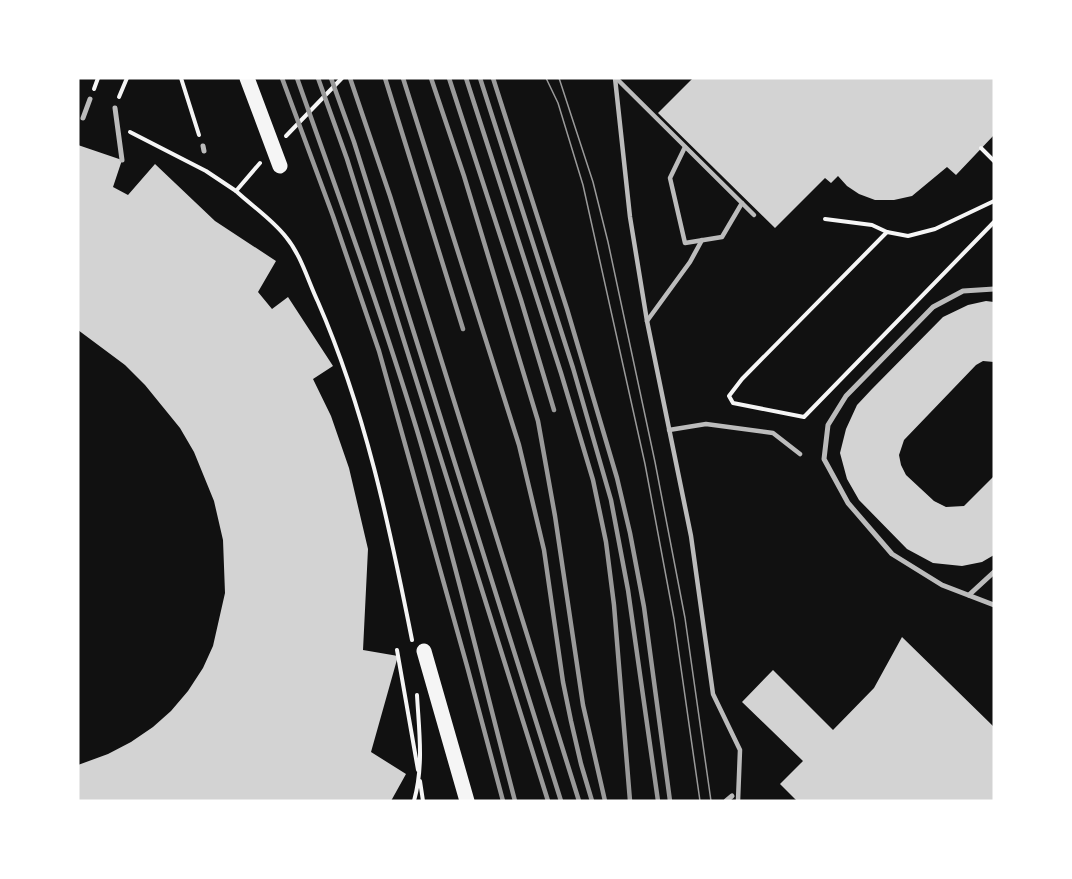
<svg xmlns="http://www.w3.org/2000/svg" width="1072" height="879" viewBox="0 0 1072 879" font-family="Rubik,sans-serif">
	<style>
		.building { fill: #d3d3d3 }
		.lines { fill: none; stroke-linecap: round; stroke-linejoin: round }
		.path { stroke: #f5f5f5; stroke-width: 4 }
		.service { stroke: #bcbcbc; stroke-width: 4.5 }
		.pedestrian { stroke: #bcbcbc; stroke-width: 5 }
		.primary { stroke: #f5f5f5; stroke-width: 15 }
		.tram { stroke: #9a9a9a; stroke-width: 1.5 }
		.rail { stroke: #9a9a9a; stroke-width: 4.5 }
	</style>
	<rect width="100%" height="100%" fill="#111"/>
	<g class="building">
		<path d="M693,78H994V135L956,175L947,167L912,196L894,200H875L859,194L847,186L838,176L831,183L825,178L775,228L658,113Z"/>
		<path d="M78,145L122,160L113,187L128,195L155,164L215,221L276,261L258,292L272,309L288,297L333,366L313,379L331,416L349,468L368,549L363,650L398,656L371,752L406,774L391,801H78V765L108,754L131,742L153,727L171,711L188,691L203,668L213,646L225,593L223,540L214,501L194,452L180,428L145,385L125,365L78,330Z"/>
		<path d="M986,301L994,302V362L983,361L976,365L904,440L899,455L901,465L906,475L934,501L946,507L964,506L994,476V555L982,562L962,566L933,563L907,549L859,500L847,479L840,453L846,429L857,405L872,389L943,317L968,305Z"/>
		<path d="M902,637L994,727V801H797L780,784L803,761L742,702L773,670L833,730L874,688Z"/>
	</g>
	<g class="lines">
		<g class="path">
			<path d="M181,78L199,135"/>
			<path d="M94,89L98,78"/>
			<path d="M119,97L127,78"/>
			<path d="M130,132L206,171L236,191"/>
			<path d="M286,136L342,78"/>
			<path d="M981,148L994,161"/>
			<path d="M260,163L236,191C252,206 272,219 286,237C301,255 308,281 318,302C365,410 389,524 412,640"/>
			<path d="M825,219L872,225L887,232L908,236L935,229L994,201"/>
			<path d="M887,232L742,379L729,396L733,403L804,417L994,222"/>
			<path d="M397,650L418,770"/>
			<path d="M420,781L423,801"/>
			<path d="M414,801C424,765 419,731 417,695"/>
		</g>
		<g class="service">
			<path d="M615,78L630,217L647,321L691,536L713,694L740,750L738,801"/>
			<path d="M616,78L754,215"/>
			<path d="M685,147L670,178L685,243L722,237L742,203"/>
			<path d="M647,321L690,262L702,240"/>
			<path d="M669,430L706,424L773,433L800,454"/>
		</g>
		<g class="pedestrian">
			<path d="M115,108L122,160"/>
			<path d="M83,118L90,99"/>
			<path d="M203,146L204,151"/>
			<path d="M994,289L963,291L933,307L846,396L828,425L824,459L848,503L892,554L942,585L994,605"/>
			<path d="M969,595L994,572"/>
			<path d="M726,801L732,796"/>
		</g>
		<g class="primary">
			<path d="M247,78L280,166"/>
			<path d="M424,651L467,801"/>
		</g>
		<g class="tram">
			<path d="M546,78L558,103L583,185L645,464L674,619L700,801"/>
			<path d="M559,78L593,182L608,242L655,462L685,618L711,801"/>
		</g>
		<g class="rail">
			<path d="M282,78L333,216L379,351L467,666L503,801"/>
			<path d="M297,78C338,194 380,309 416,427C453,550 482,676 515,801"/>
			<path d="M318,78L347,159L548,801"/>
			<path d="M331,78L354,142L561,801"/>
			<path d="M350,78L390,196L579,801"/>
			<path d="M385,78L463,329"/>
			<path d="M403,78L519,445L544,550L563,682L571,721L581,764L592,801"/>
			<path d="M431,78L464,176L538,421L555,516L583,705L605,801"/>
			<path d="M449,78L521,300L554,410"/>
			<path d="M466,78L561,373L593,480L606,542L614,605L630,801"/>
			<path d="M480,78L573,368L611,500L628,590L658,801"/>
			<path d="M493,78L567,309L617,478L630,533L644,607L670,801"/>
		</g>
	</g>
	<rect width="1072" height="879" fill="none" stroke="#ffffff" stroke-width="159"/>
</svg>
